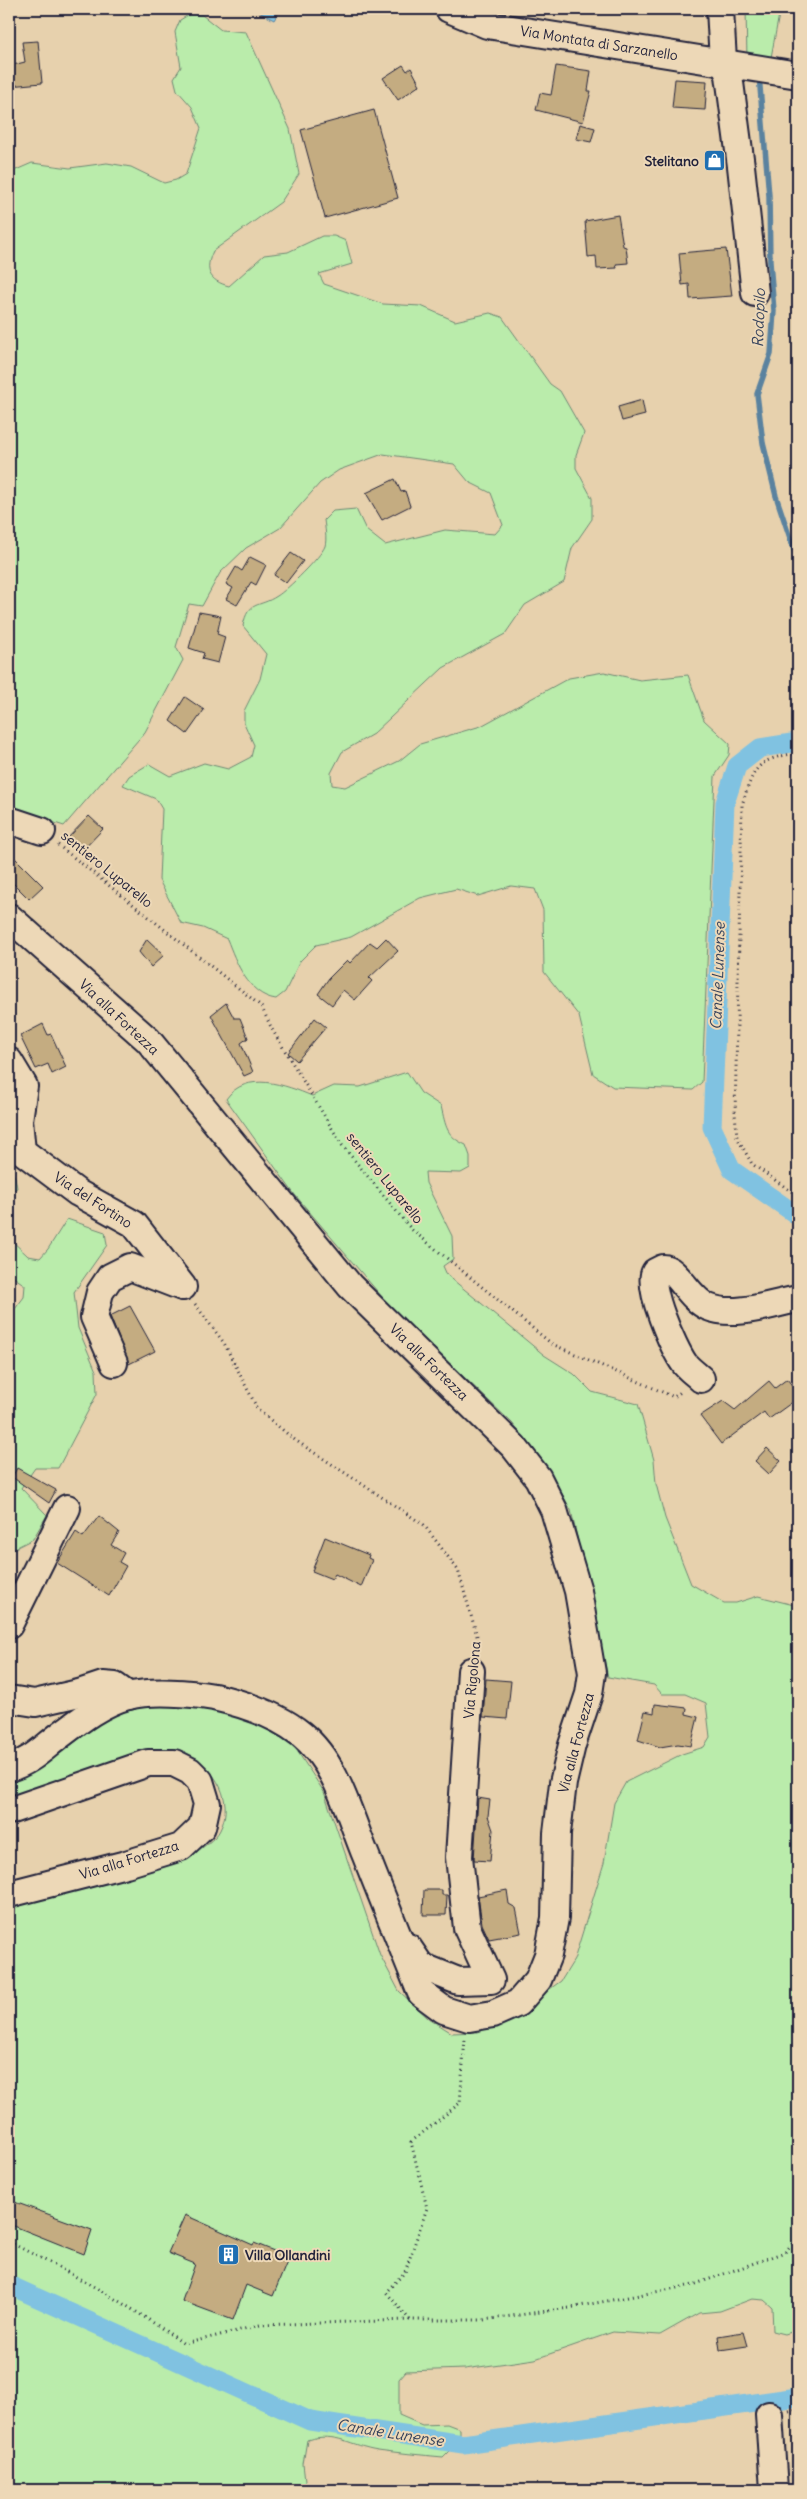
<svg xmlns="http://www.w3.org/2000/svg" width="807" height="2499" viewBox="0 0 807 2499" font-family="Delius,sans-serif">
	<style>
		.green { fill: #baecab; stroke: #6e8773 }
		.water { fill: #80c2e1; stroke: #5a829f }
		.lines { fill: none; stroke-linecap: round; stroke-linejoin: round }
		.stream { stroke: #5a829f; stroke-width: 5.5 }
		.canal { stroke: #80c2e1; stroke-width: 19 }
		.building { fill: #c4ac81; stroke: #22223b }
		.minor-casing { stroke: #22223b; stroke-width: 30 }
		.path { stroke: #22223b; stroke-width: 3; stroke-dasharray: 1 4; stroke-linecap: butt }
		.minor { stroke: #edd8b7; stroke-width: 26 }
		.labels { text-anchor: middle; stroke-width: 4; stroke-linejoin: round; paint-order: stroke }
		.street-label { font-size: 14px; fill: #22223b; stroke: #edd8b7 }
		.poi-label { font-size: 14px; font-weight: bold; fill: #22223b; stroke: #edd8b7; text-anchor: end }
		.water-label { font-size: 15px; font-style: italic; fill: #35425c; stroke: #edd8b7 }
	</style>
	<rect width="100%" height="100%" fill="#e7d1ad"/>
	<filter id="ink" filterUnits="userSpaceOnUse"><feTurbulence type="fractalNoise" baseFrequency=".02" numOctaves="2"/><feDisplacementMap in="SourceGraphic" scale="10" xChannelSelector="R" yChannelSelector="G"/><feConvolveMatrix kernelMatrix="1 2 1 2 8 2 1 2 1" color-interpolation-filters="sRGB"/></filter>
	<g filter="url(#ink)">
		<g class="green">
			<path d="M746,9H780L770,63L747,59Z"/>
			<path d="M190,14L202,15L221,30L246,32L290,129L299,174L281,202L213,251C204,270 209,281 229,286L264,255L288,252L322,236H334L346,241L352,264L319,274L324,284L383,304L421,306L455,321L490,313L502,317L550,384L560,391L584,433L576,455V468L592,498V519L572,548L564,582L525,605L505,634L443,668L373,734L342,752L331,773L332,785L345,787L399,761L420,744L481,726L569,678L604,672L640,680L688,675L704,720L730,744L729,755L715,776L702,1082L693,1090L613,1087L593,1074L579,1016L544,972L543,910L535,889L511,886L478,896L456,889L420,898L351,937L316,945L300,961L285,992L276,999C248,995 236,962 227,939L203,928L181,923L159,880L162,809L156,799L123,785L129,776L149,764L170,776L204,763L228,769L251,757L254,745L244,723V711L260,679L266,654L243,626C248,600 259,608 277,596C287,590 321,557 325,546C327,539 325,528 324,520L333,511L356,509L366,530L385,545L445,530L495,534L503,525L491,493L469,482L454,464L383,454L339,470L320,483L280,528L246,548L220,573L202,606L189,604L176,647L183,660L145,732L64,826L9,808V173L32,163L70,168L107,163L131,167L164,183L176,180L186,174L201,128L192,107L177,90L174,78L181,67L175,32L180,20Z"/>
			<path d="M407,1072L421,1093L441,1106C446,1127 446,1136 466,1145L470,1156V1168L461,1173L425,1172L426,1183L452,1236L453,1259L443,1266L447,1275L544,1355L574,1374L592,1392L638,1404L654,1460L656,1484L665,1518L691,1584L724,1603H736L758,1596L798,1606V2330L785,2334L773,2331L772,2307L764,2300L752,2299L720,2311L699,2313L660,2335L613,2332L535,2359L465,2369L406,2371L399,2379V2415L422,2425L447,2424L460,2429V2440L443,2457C421,2455 399,2453 378,2450C351,2446 336,2431 307,2440L303,2464L306,2490H18L9,2482V1905C54,1893 99,1880 144,1868C159,1864 179,1863 192,1855C200,1849 216,1839 220,1830C237,1798 210,1758 177,1753L9,1799V1776L41,1764L65,1750L110,1715L139,1705H181L239,1715L290,1740L324,1792L380,1955L399,1991L428,2018L452,2033L478,2032L502,2023L561,1981L574,1960L604,1863L614,1803L626,1782L682,1754L704,1747L710,1737L706,1703L685,1694H662L654,1685L608,1677L571,1510L547,1467L512,1423L389,1305L295,1195L226,1099C246,1070 286,1085 312,1096L334,1086L360,1087Z"/>
			<path d="M9,1167L15,1177L17,1188L9,1192Z"/>
			<path d="M67,1219L105,1232L107,1245L74,1292L78,1328L96,1371L97,1394L58,1468H35L21,1488L47,1515L33,1539L9,1551V1317L24,1297L25,1285L9,1274V1238L28,1256L40,1258L48,1249Z"/>
		</g>
		<path class="water" d="M253,9H277L280,10L274,20Z"/>
		<g class="lines">
			<path class="stream" d="M759,75L769,196L770,262L774,311L771,354L757,394L763,443L776,496L798,562"/>
			<g class="canal">
				<path d="M798,742L760,748L737,766L725,803L712,1127L732,1170L798,1216"/>
				<path d="M9,2285L310,2421L463,2444L798,2397"/>
			</g>
		</g>
		<g class="building">
			<path d="M38,41L42,83L9,86V66L25,62L22,42Z"/>
			<path d="M403,65L407,71L411,68L420,85L398,100L383,78Z"/>
			<path d="M556,66L591,71L588,91H591L583,122L536,110L540,93L551,95Z"/>
			<path d="M675,79L707,81L705,110L672,108Z"/>
			<path d="M374,110L398,198L325,218L301,130Z"/>
			<path d="M580,124L595,128L591,142L576,139Z"/>
			<path d="M618,215L623,246L626,247L628,263L616,264L617,268L597,269L596,256L588,257L585,221Z"/>
			<path d="M726,249L732,296L690,299L689,284L682,285L679,253Z"/>
			<path d="M642,400L645,415L622,421L618,407Z"/>
			<path d="M395,479L401,492L405,491L410,506L382,520L366,493Z"/>
			<path d="M291,553L303,561L286,583L274,575Z"/>
			<path d="M250,557L266,565L256,585L251,582L237,605L226,599L233,588L226,584L236,567L242,571Z"/>
			<path d="M199,612L221,616L217,634L225,637L218,663L202,659L204,653L189,648Z"/>
			<path d="M185,697L204,710L187,734L170,721Z"/>
			<path d="M89,816L103,829L80,853L66,840Z"/>
			<path d="M9,852L43,886L29,899L9,879Z"/>
			<path d="M386,938L398,951L369,978L372,981L355,1000L343,990L332,1005L318,994L329,978L347,960L350,963L370,942L377,947Z"/>
			<path d="M147,939L164,955L151,967L139,952Z"/>
			<path d="M226,1003L234,1018H240L248,1038L241,1043L253,1072L244,1076L211,1015Z"/>
			<path d="M315,1018L326,1027L297,1061L288,1053Z"/>
			<path d="M43,1024L48,1035L51,1034L66,1067L52,1074L48,1064L36,1069L20,1036Z"/>
			<path d="M130,1306L155,1351L129,1364L110,1316Z"/>
			<path d="M787,1379L798,1393V1398L769,1419L764,1412L721,1444L700,1416L723,1401L735,1410L769,1381L775,1388Z"/>
			<path d="M767,1448L781,1461L769,1474L755,1461Z"/>
			<path d="M17,1468L56,1490L49,1503L12,1477Z"/>
			<path d="M99,1516L119,1532L111,1545L124,1553L119,1562L126,1566L109,1596L57,1563L76,1532L83,1537Z"/>
			<path d="M325,1537L369,1555L368,1558L372,1560L361,1587L335,1574L332,1579L312,1571Z"/>
			<path d="M486,1679L511,1681L507,1719L483,1717Z"/>
			<path d="M655,1704L687,1708L686,1714L698,1717L691,1746L678,1744L660,1747L638,1740L645,1711L654,1713Z"/>
			<path d="M478,1798L490,1800L488,1816L493,1830L490,1861L474,1860Z"/>
			<path d="M424,1890H442V1895H447L446,1915H423Z"/>
			<path d="M507,1890L509,1904L516,1908L521,1933L489,1939L482,1924L478,1896Z"/>
			<path d="M9,2200L92,2230L84,2254L9,2224Z"/>
			<path d="M185,2215L253,2245L254,2243L289,2257L273,2296L246,2285L233,2320L182,2301L195,2264L168,2253Z"/>
			<path d="M743,2332L747,2346L720,2350L718,2336Z"/>
		</g>
		<g class="lines">
			<defs>
				<g id="minor">
					<path d="M449,9L487,25L798,75"/>
					<path d="M720,9L723,61L729,75L741,166L755,293"/>
					<path d="M9,820L42,831"/>
					<path d="M9,917L148,1040L350,1286L514,1447L538,1478L554,1510L578,1591L592,1673L589,1694L572,1745L563,1783L557,1833L555,1918L548,1955L538,1980L518,2003L493,2014L469,2018L444,2010L421,1993C403,1948 384,1902 366,1856C349,1815 337,1763 301,1734C276,1714 245,1704 214,1697C191,1693 151,1690 128,1696C102,1703 80,1720 59,1736C42,1749 30,1762 9,1768"/>
					<path d="M9,1061L24,1086L19,1120L22,1151L78,1193L134,1224L183,1287"/>
					<path d="M114,1363L94,1317L100,1292L110,1277L130,1267L182,1287"/>
					<path d="M701,1379C696,1374 688,1369 684,1363C674,1349 646,1286 655,1272L663,1268C677,1268 689,1299 708,1307C734,1318 771,1304 798,1299"/>
					<path d="M9,1625L67,1508"/>
					<path d="M9,1699L35,1703L79,1693L103,1685L115,1686L129,1696"/>
					<path d="M9,1811L148,1763H174L190,1771L200,1781L207,1804L202,1827L181,1847L126,1864L9,1894"/>
					<path d="M408,1947L421,1966L458,1981L491,1980L467,1928L459,1857L471,1671"/>
					<path d="M769,2415L774,2490"/>
				</g>
			</defs>
			<use href="#minor" class="minor-casing"/>
			<g class="path">
				<path d="M798,753C756,759 754,767 742,805L735,1113L737,1137L752,1164L798,1196"/>
				<path d="M58,845L261,1006L273,1031L342,1145L411,1229L552,1344L674,1397L682,1391"/>
				<path d="M195,1304L224,1343L258,1410L295,1440L424,1525L458,1570L479,1643L477,1651"/>
				<path d="M9,2242C69,2272 129,2304 184,2344L260,2325L410,2320H483L569,2308L693,2285L785,2252L798,2237"/>
				<path d="M410,2320L386,2292L405,2272L427,2208L411,2142L460,2103L465,2038"/>
				<path d="M789,2411L798,2409"/>
			</g>
			<use href="#minor" class="minor"/>
		</g>
	</g>
	<defs>
		<symbol id="shop-square" viewBox="-11 -11 22 22"><rect x="-9" y="-9" width="18" height="18" rx="4" fill="#1f6fb2" stroke="#edd8b7"/><path d="M-5-2.5h2.3a2.7 3.5 0 0 1 5.4 0H5L5.5 6h-11ZM-1.5-2.5h3a1.5 2.3 0 0 0-3 0Z" fill="#fff"/></symbol>
		<symbol id="building-square" viewBox="-11 -11 22 22"><rect x="-9" y="-9" width="18" height="18" rx="4" fill="#1f6fb2" stroke="#edd8b7"/><path d="M-4-6H4V6H1V3H-1V6H-4ZM-2.5-4.3h1.7v1.8h-1.7ZM.8-4.3h1.7v1.8H.8ZM-2.5-1h1.7V.8h-1.7ZM.8-1h1.7V.8H.8Z" fill="#fff"/></symbol>
	</defs>
	<g fill-rule="evenodd">
		<use href="#shop-square" x="702" y="148" width="25" height="25"/>
		<use href="#building-square" x="216" y="2242" width="25" height="25"/>
	</g>
	<g class="labels">
		<g class="street-label">
			<text transform="translate(599 43) rotate(9)" y="5">Via Montata di Sarzanello</text>
			<text transform="translate(107 869) rotate(39)" y="5">sentiero Luparello</text>
			<text transform="translate(119 1017) rotate(43)" y="5">Via alla Fortezza</text>
			<text transform="translate(385 1178) rotate(51)" y="5">sentiero Luparello</text>
			<text transform="translate(93 1200) rotate(33)" y="5">Via del Fortino</text>
			<text transform="translate(429 1362) rotate(44)" y="5">Via alla Fortezza</text>
			<text transform="translate(472 1680) rotate(-85)" y="5">Via Rigolona</text>
			<text transform="translate(576 1743) rotate(-75)" y="5">Via alla Fortezza</text>
			<text transform="translate(129 1860) rotate(-17)" y="5">Via alla Fortezza</text>
		</g>
		<g class="poi-label">
			<text x="699" y="166">Stelitano</text>
			<text x="245" y="2260" text-anchor="start">Villa Ollandini</text>
		</g>
		<g class="water-label">
			<text transform="translate(759 318) rotate(-88)" y="5">Rodopilo</text>
			<text transform="translate(718 976) rotate(-88)" y="5">Canale Lunense</text>
			<text transform="translate(390 2433) rotate(9)" y="5">Canale Lunense</text>
		</g>
	</g>
	<rect width="807" height="2499" fill="none" stroke="#edd8b7" stroke-width="30"/>
	<rect x="15" y="15" width="777" height="2469" fill="none" stroke="#22223b" stroke-width="2" filter="url(#ink)"/>
</svg>
